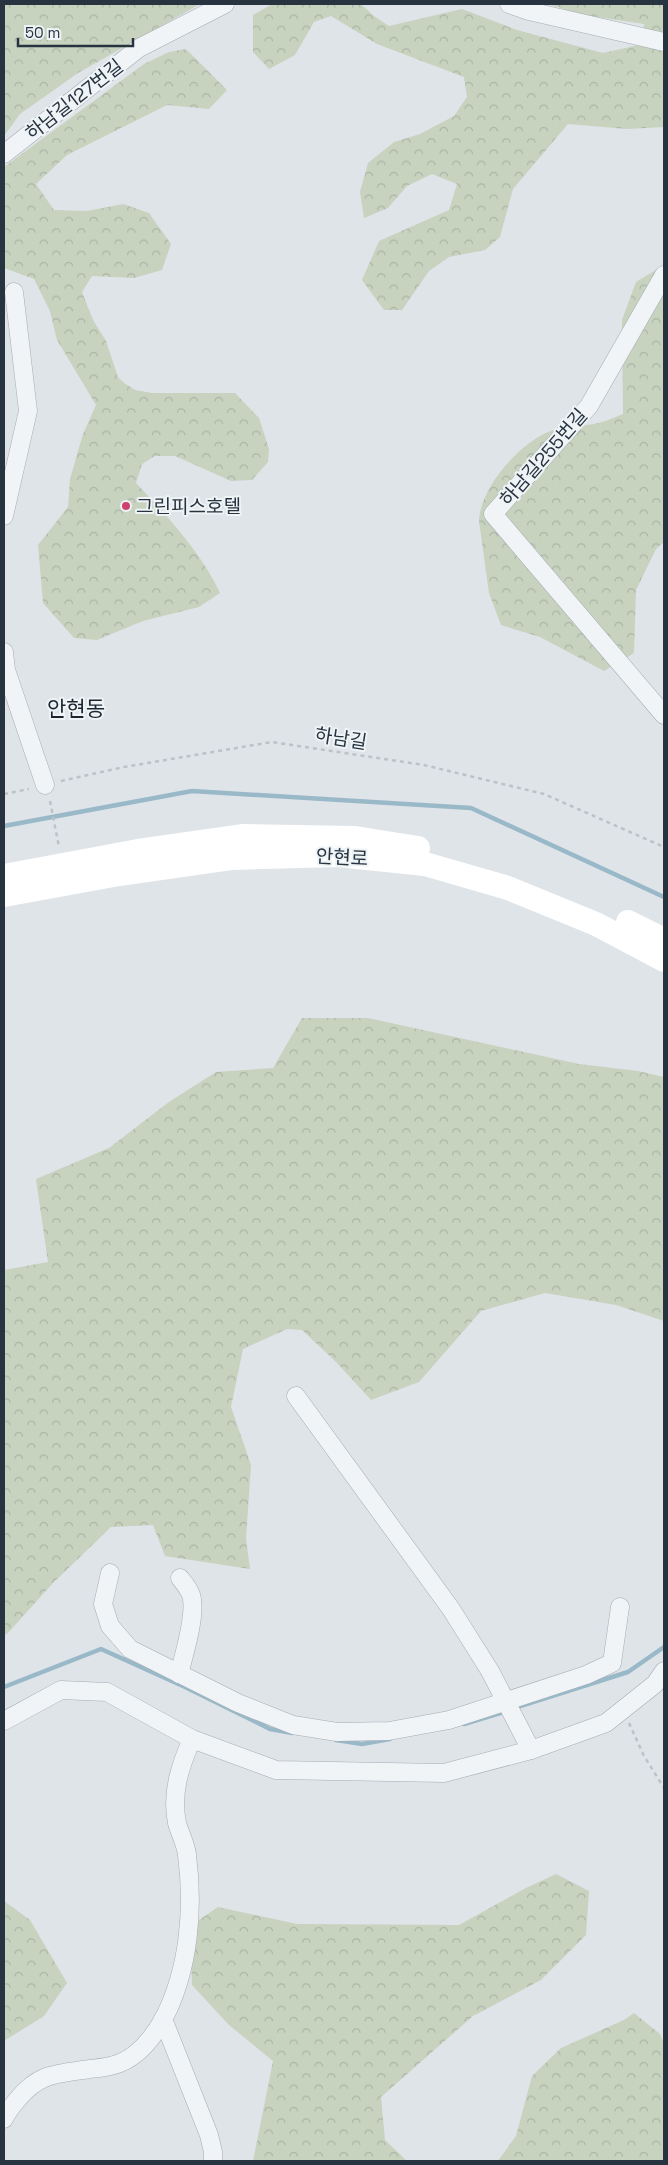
<svg xmlns="http://www.w3.org/2000/svg" width="668" height="2165" viewBox="0 0 668 2165" font-family="'Space Grotesk','Noto Sans KR',sans-serif">
	<style>
		.forest { fill: url(#forest-crowns) }
		.lines { fill: none; stroke-linecap: round; stroke-linejoin: round }
		.stream { stroke: #99b9c9; stroke-width: 4.5 }
		.street-casing { stroke: #a4acb2; stroke-width: 19 }
		.path { stroke: #bcc2c7; stroke-width: 2.5; stroke-dasharray: 4 4; stroke-linecap: butt }
		.street { stroke: #f1f4f7; stroke-width: 18 }
		.secondary { stroke: #fff; stroke-width: 24 }
		.poi-dot { fill: #d0406f; stroke: #eef3f6; stroke-width: 2 }
		.labels { text-anchor: middle; stroke-width: 4; stroke-linejoin: round; paint-order: stroke }
		.street-label { font-size: 19px; fill: #273440; stroke: #eef3f6 }
		.poi-label { font-size: 19px; fill: #273440; stroke: #eef3f6; text-anchor: start }
		.quarter-label { font-size: 21px; fill: #1a2530; stroke: #eef3f6 }
	</style>
	<defs>
		<pattern id="forest-crowns" width="20" height="18" patternUnits="userSpaceOnUse" patternTransform="scale(1.25)"><rect width="20" height="18" fill="#c7d2bf"/><path d="M2 6a3 3 0 1 1 6 0M12 15a3 3 0 1 1 6 0" fill="none" stroke="#abb5a5"/></pattern>
	</defs>
	<rect width="100%" height="100%" fill="#dfe4e8"/>
	<g class="forest">
		<path d="M4,4H200L78,73L20,114L4,136Z"/>
		<path d="M272,4H361L374,16L389,26L462,9L517,30L603,53L643,44L644,24L578,14L549,4H664V127L627,129L568,124L513,189L500,237L485,250L449,257L429,271L402,310H384L362,280L379,241L449,210L457,184L432,174L407,186L388,208L364,218L360,192L368,163L394,142L420,134L454,116L467,97L464,77L377,44L331,16L314,22L295,55L269,69L253,52V15Z"/>
		<path d="M186,49L227,90L209,109L167,105L67,155L36,184L54,210L87,211L123,204L149,213L171,244L162,270L134,278L92,276L82,292L93,320L106,341L118,377L124,383L135,390L152,393H235L259,418L269,449L268,462L252,480L231,481L175,456H155L142,464L136,483C167,516 201,552 220,593L199,607L143,621L97,640L74,638L43,603L38,545L68,507L70,479L83,434L96,405L57,340L50,311L34,279L4,268V167L144,64L169,52Z"/>
		<path d="M664,265V542L656,549L636,590L634,653L604,671L540,637L501,625L489,593L479,521C480,487 521,441 553,430C567,425 584,427 598,423C607,421 615,417 623,414L622,320L636,282Z"/>
		<path d="M302,1018H368L579,1064L638,1071L664,1077V1321L616,1305L545,1293L481,1311L419,1382L371,1400L337,1363L302,1330L287,1329L243,1349L231,1407L251,1465L246,1539L250,1569L165,1556L153,1525L111,1527L53,1583L7,1634H4V1270L48,1262L36,1179L109,1148L169,1102L216,1072L273,1068Z"/>
		<path d="M556,1874L589,1891L586,1935L541,1980L473,2016L381,2097L385,2140L407,2161H253L273,2061L229,2025L192,1985L190,1926L218,1907L297,1924L459,1925L526,1888Z"/>
		<path d="M4,1901L30,1920L67,1983L44,2016L4,2041Z"/>
		<path d="M634,2013L660,2034L664,2044V2161H498L516,2136L532,2076L561,2048L624,2020Z"/>
	</g>
	<g class="lines">
		<g class="stream">
			<path d="M4,826L192,791L471,808L664,897"/>
			<path d="M4,1687L101,1649L185,1687L270,1729L292,1733"/>
			<path d="M514,1708L628,1672L664,1647"/>
			<path d="M464,1724L507,1711"/>
			<path d="M336,1740L362,1744L390,1739"/>
		</g>
		<defs>
			<g id="street">
				<path d="M509,4L529,11L664,42"/>
				<path d="M4,154L139,48L225,4"/>
				<path d="M664,275L589,406L493,514L664,715"/>
				<path d="M4,516L28,411L14,292"/>
				<path d="M4,652L6,670L45,785"/>
				<path d="M296,1396L451,1609L490,1671L531,1750"/>
				<path d="M110,1573L103,1604L110,1626L130,1649L238,1703L293,1725L337,1732L389,1731L449,1720L586,1675L612,1663L620,1607"/>
				<path d="M179,1674C184,1655 197,1613 191,1595C189,1589 184,1583 180,1578"/>
				<path d="M4,1721L61,1690L107,1692L192,1739L276,1770L444,1773L531,1750L606,1723L655,1684L664,1671"/>
				<path d="M163,2019L209,2135L213,2152V2161"/>
				<path d="M4,2119C7,2112 12,2106 17,2100C40,2072 57,2074 90,2069C100,2068 111,2067 120,2063C140,2055 154,2036 164,2018C189,1969 194,1909 187,1855C186,1844 180,1834 177,1823C171,1793 180,1766 192,1739"/>
			</g>
		</defs>
		<use href="#street" class="street-casing"/>
		<g class="path">
			<path d="M61,781L124,767L272,742L424,765L544,794L664,847"/>
			<path d="M4,794L29,789"/>
			<path d="M50,801L59,847"/>
			<path d="M629,1723L644,1756L664,1788"/>
		</g>
		<use href="#street" class="street"/>
		<g class="secondary">
			<path d="M4,876L138,851L244,836L355,838L418,848"/>
			<path d="M4,895L119,874L231,858L338,855L425,864L508,888L596,924L664,960"/>
			<path d="M628,922L664,940"/>
		</g>
	</g>
	<circle class="poi-dot" cx="126" cy="506" r="5"/>
	<g class="labels">
		<g class="street-label">
			<text transform="translate(74 99) rotate(-38)" y="7">하남길127번길</text>
			<text transform="translate(543 457) rotate(-49)" y="7">하남길255번길</text>
			<text transform="translate(341 738) rotate(9)" y="7">하남길</text>
			<text transform="translate(342 857) rotate(3)" y="7">안현로</text>
		</g>
		<g class="poi-label">
			<text x="136" y="513">그린피스호텔</text>
		</g>
		<g class="quarter-label">
			<text x="76" y="716">안현동</text>
		</g>
	</g>
	<rect width="668" height="2165" fill="none" stroke="#273440" stroke-width="10"/>
	<path d="M18 38v8h115v-8" fill="none" stroke="#273440" stroke-width="2.5"/>
	<text x="25" y="38" font-size="15" fill="#273440" stroke="#eef3f6" stroke-width="4" paint-order="stroke">50 m</text>
</svg>
